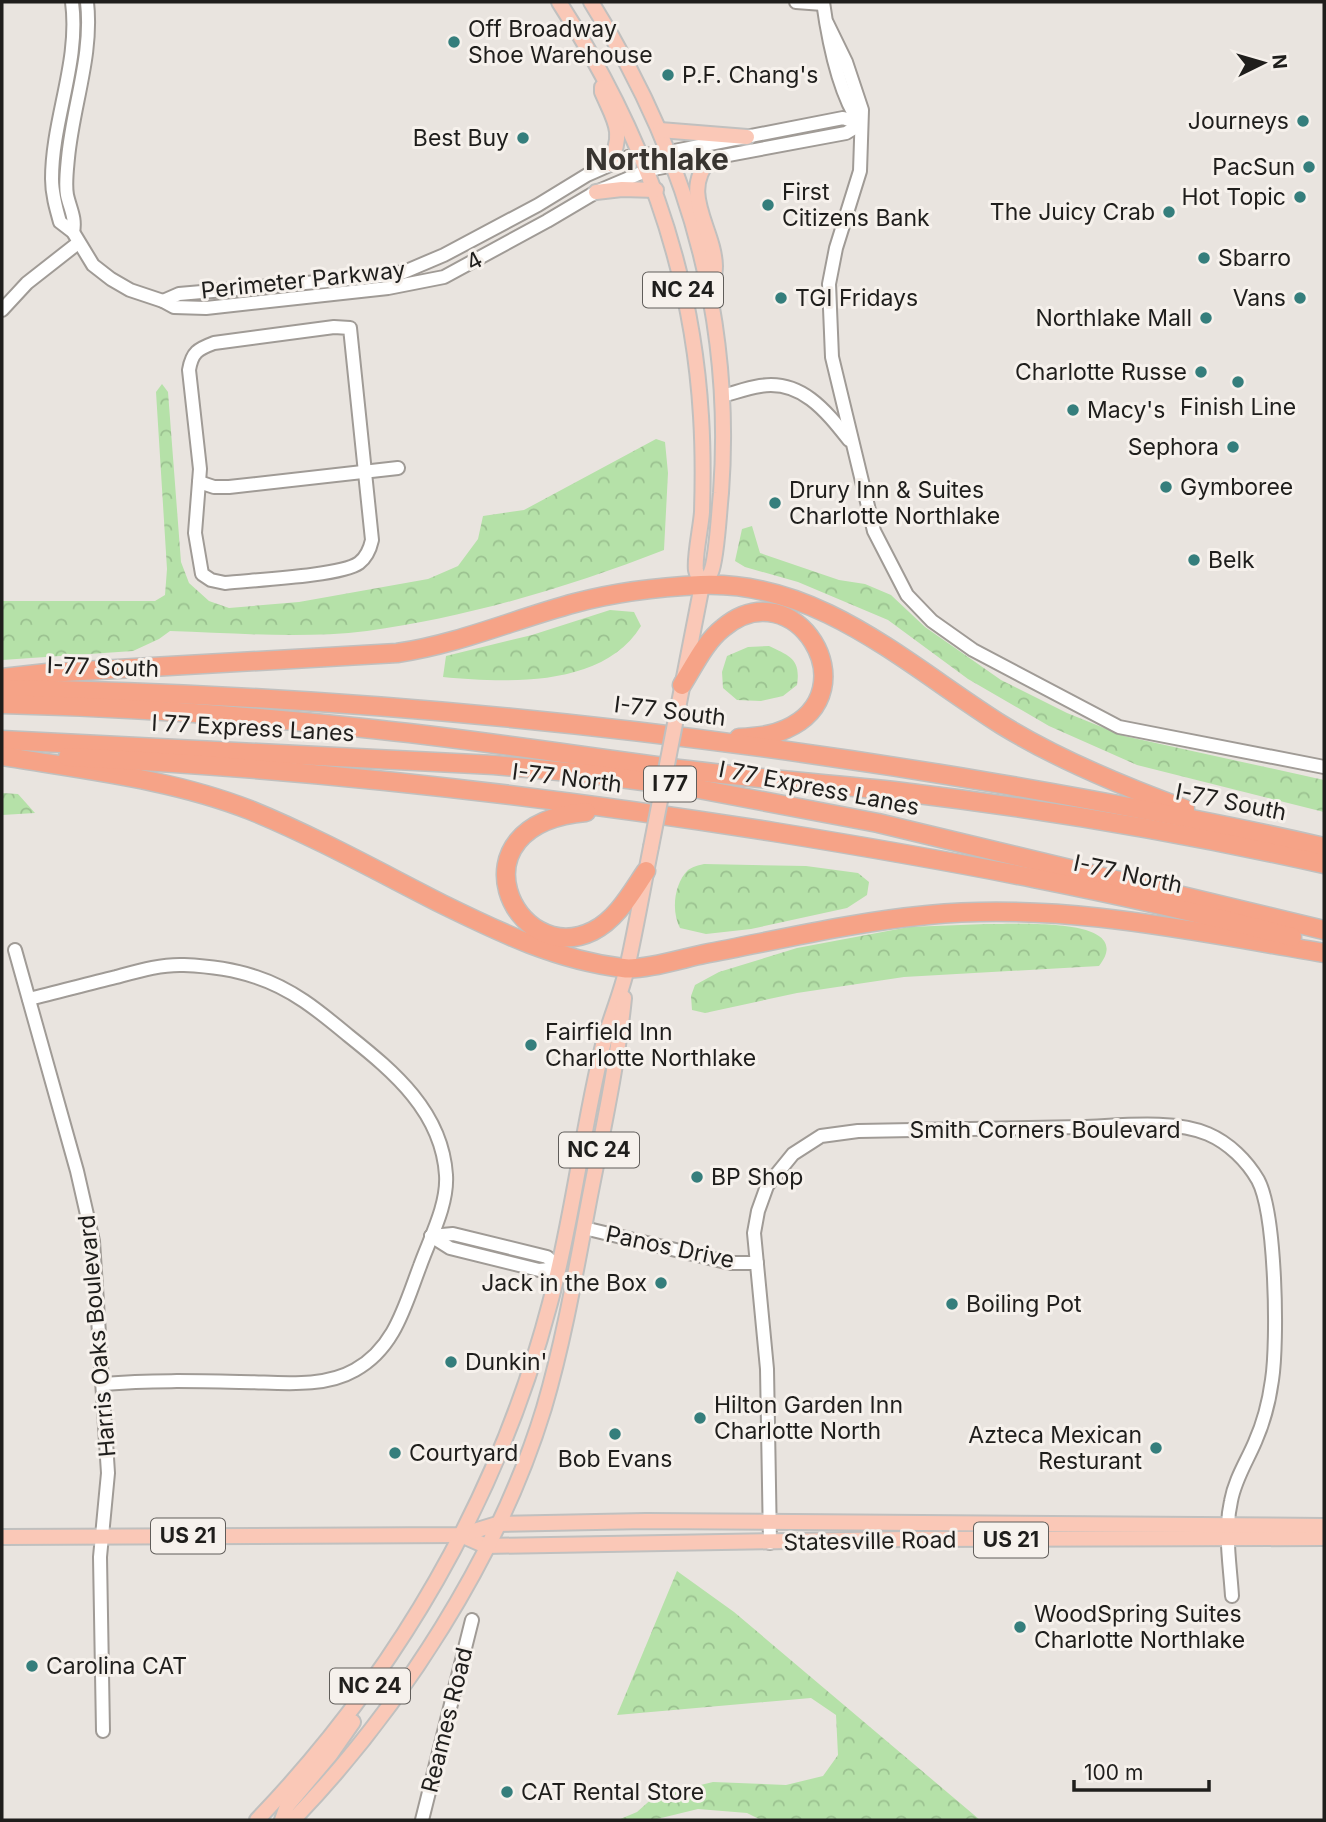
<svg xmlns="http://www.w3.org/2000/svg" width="1326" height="1822" viewBox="0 0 1326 1822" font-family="Inter,sans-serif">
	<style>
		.forest { fill: url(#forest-crowns) }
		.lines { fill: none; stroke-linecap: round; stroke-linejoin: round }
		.minor-casing { stroke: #a09b96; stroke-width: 16 }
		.major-casing { stroke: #c0c0bf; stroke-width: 18 }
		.highway-casing { stroke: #c0c0bf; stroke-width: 21 }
		.minor { stroke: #fff; stroke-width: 12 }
		.major { stroke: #fac8b7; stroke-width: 14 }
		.highway { stroke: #f6a387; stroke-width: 18 }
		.major-bridge-casing { stroke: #c0c0bf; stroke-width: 18; stroke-linecap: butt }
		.major-bridge { stroke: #fac8b7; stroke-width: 14 }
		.poi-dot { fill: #357e7c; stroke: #f6f1ec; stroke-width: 2.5 }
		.labels { text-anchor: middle; stroke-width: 6; stroke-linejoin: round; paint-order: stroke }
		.shield { fill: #f6f1ec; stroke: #605d5a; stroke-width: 2 }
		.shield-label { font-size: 21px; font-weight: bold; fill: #1f1e1c }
		.poi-label { font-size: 23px; fill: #1f1e1c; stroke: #f6f1ec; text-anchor: start }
		.street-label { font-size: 23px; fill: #1f1e1c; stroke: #f6f1ec }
		.district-label { font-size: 30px; font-weight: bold; fill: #383430; stroke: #f6f1ec }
	</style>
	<defs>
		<pattern id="forest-crowns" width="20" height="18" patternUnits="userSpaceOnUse" patternTransform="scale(1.75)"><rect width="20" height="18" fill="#b5e1a8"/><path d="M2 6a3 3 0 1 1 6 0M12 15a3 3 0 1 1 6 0" fill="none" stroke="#9bc190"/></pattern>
	</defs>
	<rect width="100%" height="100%" fill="#e9e4df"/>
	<g class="forest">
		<path d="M162,384L168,392L181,562L189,583L209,601L229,608L299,602L428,579L458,566L478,539L483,516L524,510L656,439L665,442L668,473L664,550C569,587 469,617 367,631C302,639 235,633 170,631L159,639L133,651L2,660V601H155L165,595L167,569L156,392Z"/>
		<path d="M752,526L760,553L839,580L865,584L891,595L925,627L1001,680L1067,713L1124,736L1324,780V812L1137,765L1049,726L968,679L888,620L798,582L745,567L735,561L742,529Z"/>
		<path d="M610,610L634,612L641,626C603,688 506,683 443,677L446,656L532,635Z"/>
		<path d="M769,646C790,656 801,659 797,685L783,696L761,701L737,700L723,688L722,672L727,656L748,647Z"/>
		<path d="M2,793L18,794L35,813L2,815Z"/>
		<path d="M704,864L806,866L858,873L869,882L867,895L847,908L751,929L706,934L680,928C671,911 674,884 688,870C692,867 699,865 704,864Z"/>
		<path d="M986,924C1010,925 1139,915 1099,966L904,977L797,993L705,1013L692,1010L691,996L695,985L719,972L797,948L909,927Z"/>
		<path d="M677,1571L734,1612L980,1820H761L747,1813L698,1809L653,1820H618L637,1812L655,1796L713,1782L786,1785L823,1776L838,1755L836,1715L811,1698L617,1715Z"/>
	</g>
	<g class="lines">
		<defs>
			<g id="minor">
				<path d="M72,2C80,62 52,119 52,179C52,194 56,208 60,222L73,232L93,265L111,279L130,290L163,301L174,307L206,308L388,288L444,277L547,221L596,192L648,170L846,133L861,124"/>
				<path d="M796,2L823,4"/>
				<path d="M823,2C828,38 839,94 860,124"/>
				<path d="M827,23L846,62L862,110L860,171L836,248L829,284L832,357L874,531L907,595L932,621L973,650L1119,727L1324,767"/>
				<path d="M73,232C76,218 70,209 67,195C65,184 67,169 68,158C73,105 93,55 87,2"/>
				<path d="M163,301L179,294L374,277L404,272L444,255L538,205L587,175L628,157L669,152L843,118L861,124"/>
				<path d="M2,310L27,283L78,243"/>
				<path d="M334,327L350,328L372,540C370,549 367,557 359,563C341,576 252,580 225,583L211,580L202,574L195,533L200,469L189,370C192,352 198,349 214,343Z"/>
				<path d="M722,396C734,393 747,388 760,386C801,379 826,411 849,440"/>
				<path d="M199,482L214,487H229L398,468"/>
				<path d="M15,950L77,1171L93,1241L108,1473L100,1557L103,1731"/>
				<path d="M29,999C58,992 87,984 116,977C138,971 161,964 184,965C208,966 233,969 256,977C293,989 320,1012 349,1036C394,1072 442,1112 446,1175C448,1205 430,1238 420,1266C405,1305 395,1348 355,1370C322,1389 277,1382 240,1382C194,1381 149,1380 103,1384"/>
				<path d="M584,1228L730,1263H757"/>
				<path d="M431,1236L453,1234L547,1257L559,1268"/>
				<path d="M431,1236L450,1248L539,1270L559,1268"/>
				<path d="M770,1543L767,1369L754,1233L758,1211L767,1186L793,1154L821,1136L858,1131C932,1130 1007,1128 1081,1127C1119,1126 1173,1119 1208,1134C1229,1143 1247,1161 1258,1180C1276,1214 1278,1341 1272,1380C1269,1402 1264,1422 1255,1442C1247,1461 1235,1479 1231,1501C1224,1532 1230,1564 1232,1596"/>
				<path d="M422,1820L472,1620"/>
			</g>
			<g id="major">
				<path d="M559,2C641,129 692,264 701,416C703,448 703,480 702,512C701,527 694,558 696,570C697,575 700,581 702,585"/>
				<path d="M591,2C685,151 734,315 721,493C719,510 717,558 711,572C709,577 705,581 702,585L679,703"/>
				<path d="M602,87V92C615,122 625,132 609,164"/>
				<path d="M660,130L747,137"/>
				<path d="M710,159C679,193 714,228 715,266C715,273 713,281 712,288"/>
				<path d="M596,192L622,189L656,190"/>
				<path d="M461,1535L486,1546L906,1539L1324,1538"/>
				<path d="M2,1537L461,1535L497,1524L646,1521L1324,1526"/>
				<path d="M257,1820C396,1675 499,1498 550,1303C573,1218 582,1130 603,1045C610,1019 621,994 627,968C636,928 643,887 651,847"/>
				<path d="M282,1820L287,1806L330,1755L353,1722"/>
				<path d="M293,1820C400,1709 499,1556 544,1408C564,1340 576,1270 589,1201C602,1134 617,1067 624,998"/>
			</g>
			<g id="highway">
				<path d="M2,678L47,673L397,653C459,644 515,619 575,603C616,592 658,587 701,585C819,580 908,666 1002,725C1059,760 1122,786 1185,809"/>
				<path d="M682,685C694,666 705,642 723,628C794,568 871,691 786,729C771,736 755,737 739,738"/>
				<path d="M2,689C335,694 667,727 995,783C1105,802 1215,822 1324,847"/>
				<path d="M2,704C122,707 243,715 363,728C472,739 580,756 688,770C759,779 831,784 902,792C1044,809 1185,833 1324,864"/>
				<path d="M2,740L494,765L590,774L688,787L878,823L1324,930"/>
				<path d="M2,756C85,770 171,779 250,810C316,837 379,872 442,904C501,933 557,960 623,968C642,971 684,958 704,954C778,940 853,922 928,915C1062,902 1193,931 1324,953"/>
				<path d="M68,757C304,768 540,795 774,832C947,860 1122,892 1292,937"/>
				<path d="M586,812C448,824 514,970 593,931C617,919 631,893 646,871"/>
			</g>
		</defs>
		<use href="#minor" class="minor-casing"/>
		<use href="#major" class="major-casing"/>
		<use href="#highway" class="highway-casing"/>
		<use href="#minor" class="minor"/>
		<use href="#major" class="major"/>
		<use href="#highway" class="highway"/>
		<defs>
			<path id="major-bridge" d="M651,847L679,703"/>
		</defs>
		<use href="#major-bridge" class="major-bridge-casing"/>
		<use href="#major-bridge" class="major-bridge"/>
	</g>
	<g class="poi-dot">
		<circle cx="454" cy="42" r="7"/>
		<circle cx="668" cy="75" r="7"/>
		<circle cx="1303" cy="121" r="7"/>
		<circle cx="523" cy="138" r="7"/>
		<circle cx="1309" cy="167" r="7"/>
		<circle cx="1300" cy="197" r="7"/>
		<circle cx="768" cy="205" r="7"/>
		<circle cx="1169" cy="212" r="7"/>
		<circle cx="1204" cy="258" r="7"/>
		<circle cx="781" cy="298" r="7"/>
		<circle cx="1300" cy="298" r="7"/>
		<circle cx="1206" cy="318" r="7"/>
		<circle cx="1201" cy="372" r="7"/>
		<circle cx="1238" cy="382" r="7"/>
		<circle cx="1073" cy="410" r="7"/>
		<circle cx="1233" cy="447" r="7"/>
		<circle cx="1166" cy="487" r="7"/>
		<circle cx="775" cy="503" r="7"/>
		<circle cx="1194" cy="560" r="7"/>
		<circle cx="531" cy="1045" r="7"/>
		<circle cx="697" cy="1177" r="7"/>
		<circle cx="661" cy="1283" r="7"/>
		<circle cx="952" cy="1304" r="7"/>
		<circle cx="451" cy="1362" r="7"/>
		<circle cx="700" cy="1418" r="7"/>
		<circle cx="615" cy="1434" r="7"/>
		<circle cx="1156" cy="1448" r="7"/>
		<circle cx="395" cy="1453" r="7"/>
		<circle cx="1020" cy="1627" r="7"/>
		<circle cx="32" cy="1666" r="7"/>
		<circle cx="507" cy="1792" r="7"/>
	</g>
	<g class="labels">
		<g class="shield">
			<rect x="643" y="272.5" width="80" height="35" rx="5"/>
			<rect x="644" y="766.5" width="52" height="35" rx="5"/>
			<rect x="559" y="1132.5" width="80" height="35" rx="5"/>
			<rect x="151" y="1518.5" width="74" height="35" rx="5"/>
			<rect x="974" y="1522.5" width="74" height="35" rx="5"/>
			<rect x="330" y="1668.5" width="80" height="35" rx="5"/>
		</g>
		<g class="shield-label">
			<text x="683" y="297">NC 24</text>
			<text x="670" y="791">I 77</text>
			<text x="599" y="1157">NC 24</text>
			<text x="188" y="1543">US 21</text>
			<text x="1011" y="1547">US 21</text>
			<text x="370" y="1693">NC 24</text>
		</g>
		<g class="poi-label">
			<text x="468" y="37">Off Broadway<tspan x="468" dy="26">Shoe Warehouse</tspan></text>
			<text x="682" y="83">P.F. Chang's</text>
			<text x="1289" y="129" text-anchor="end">Journeys</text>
			<text x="509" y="146" text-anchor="end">Best Buy</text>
			<text x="1295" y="175" text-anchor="end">PacSun</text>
			<text x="782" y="200">First<tspan x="782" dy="26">Citizens Bank</tspan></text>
			<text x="1286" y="205" text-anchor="end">Hot Topic</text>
			<text x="1155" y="220" text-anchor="end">The Juicy Crab</text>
			<text x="1218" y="266">Sbarro</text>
			<text x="795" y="306">TGI Fridays</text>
			<text x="1286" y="306" text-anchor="end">Vans</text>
			<text x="1192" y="326" text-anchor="end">Northlake Mall</text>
			<text x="1187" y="380" text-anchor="end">Charlotte Russe</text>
			<text x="1238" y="415" text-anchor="middle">Finish Line</text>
			<text x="1087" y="418">Macy's</text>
			<text x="1219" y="455" text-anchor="end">Sephora</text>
			<text x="1180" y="495">Gymboree</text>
			<text x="789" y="498">Drury Inn &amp; Suites<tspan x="789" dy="26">Charlotte Northlake</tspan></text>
			<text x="1208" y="568">Belk</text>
			<text x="545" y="1040">Fairfield Inn<tspan x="545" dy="26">Charlotte Northlake</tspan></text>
			<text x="711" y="1185">BP Shop</text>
			<text x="647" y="1291" text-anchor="end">Jack in the Box</text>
			<text x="966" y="1312">Boiling Pot</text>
			<text x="465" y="1370">Dunkin'</text>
			<text x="714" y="1413">Hilton Garden Inn<tspan x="714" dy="26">Charlotte North</tspan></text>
			<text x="1142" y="1443" text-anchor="end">Azteca Mexican<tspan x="1142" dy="26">Resturant</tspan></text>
			<text x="409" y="1461">Courtyard</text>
			<text x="615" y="1467" text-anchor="middle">Bob Evans</text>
			<text x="1034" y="1622">WoodSpring Suites<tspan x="1034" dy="26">Charlotte Northlake</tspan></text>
			<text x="46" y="1674">Carolina CAT</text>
			<text x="521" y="1800">CAT Rental Store</text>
		</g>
		<g class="street-label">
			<text transform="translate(474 261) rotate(-28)" y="8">4</text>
			<text transform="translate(303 280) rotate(-6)" y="8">Perimeter Parkway</text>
			<text transform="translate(103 667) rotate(2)" y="8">I-77 South</text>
			<text transform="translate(670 711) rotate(7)" y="8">I-77 South</text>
			<text transform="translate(253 728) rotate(3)" y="8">I 77 Express Lanes</text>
			<text transform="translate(567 778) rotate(7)" y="8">I-77 North</text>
			<text transform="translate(819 788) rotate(11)" y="8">I 77 Express Lanes</text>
			<text transform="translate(1231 802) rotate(11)" y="8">I-77 South</text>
			<text transform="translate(1128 874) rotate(12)" y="8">I-77 North</text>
			<text x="1045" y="1138">Smith Corners Boulevard</text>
			<text transform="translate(670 1247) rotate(12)" y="8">Panos Drive</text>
			<text transform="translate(97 1336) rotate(-95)" y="8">Harris Oaks Boulevard</text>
			<text transform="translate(870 1541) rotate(-1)" y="8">Statesville Road</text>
			<text transform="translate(447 1720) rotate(-76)" y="8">Reames Road</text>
		</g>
		<g class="district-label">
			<text x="657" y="170">Northlake</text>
		</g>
	</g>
	<rect width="1326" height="1822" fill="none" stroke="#1f1e1c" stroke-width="7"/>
	<g transform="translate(1263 63) rotate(85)" stroke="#f6f1ec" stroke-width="5" paint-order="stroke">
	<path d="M0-5L12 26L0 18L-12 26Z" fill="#1f1e1c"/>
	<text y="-10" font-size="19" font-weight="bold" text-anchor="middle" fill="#1f1e1c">N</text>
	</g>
	<path d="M1074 1780v10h135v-10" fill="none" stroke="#1f1e1c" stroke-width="3.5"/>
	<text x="1084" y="1780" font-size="21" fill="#1f1e1c" stroke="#f6f1ec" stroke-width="5" paint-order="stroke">100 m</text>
</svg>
